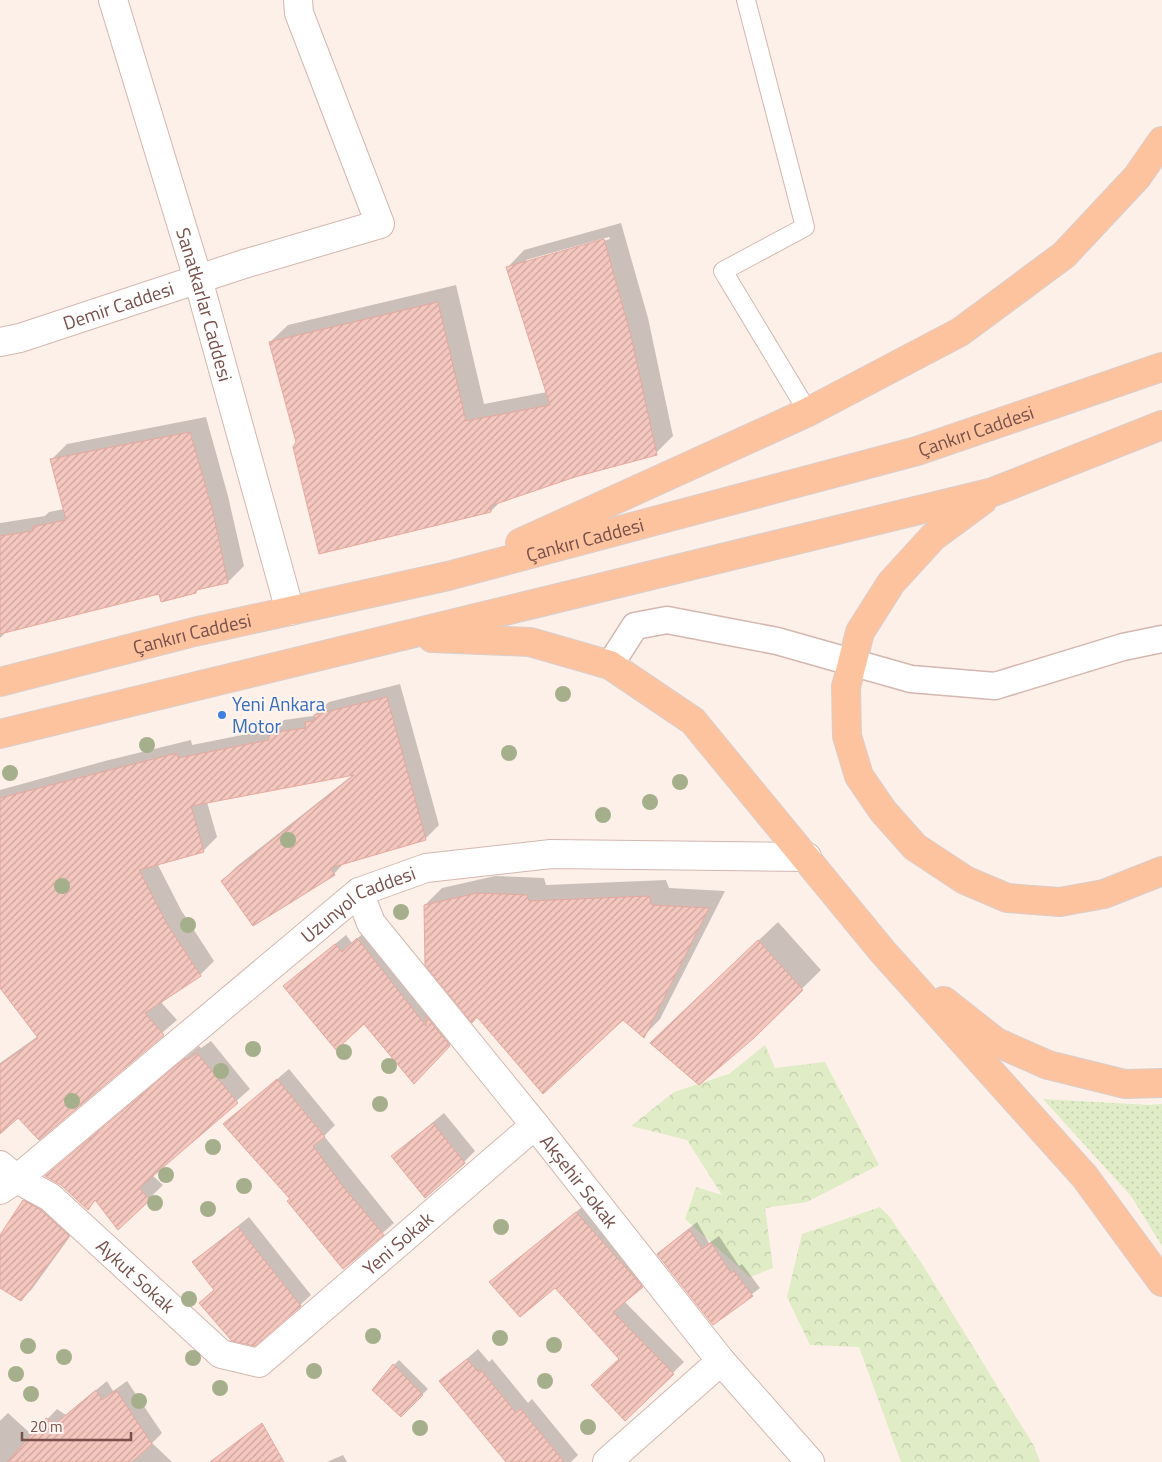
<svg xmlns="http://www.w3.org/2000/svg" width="1162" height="1462" viewBox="0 0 1162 1462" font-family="'Titillium Web',sans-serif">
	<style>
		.grass { fill: url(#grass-dots) }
		.forest { fill: url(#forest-crowns) }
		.shadow { fill: #0003; fill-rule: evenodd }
		.building { fill: url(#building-hatch); stroke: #e7a89f }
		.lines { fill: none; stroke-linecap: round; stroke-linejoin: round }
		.service-casing { stroke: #d3b7b0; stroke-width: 20 }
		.pedestrian-casing { stroke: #d3b7b0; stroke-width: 29 }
		.minor-casing { stroke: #d3b7b0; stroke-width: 30 }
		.primary-casing { stroke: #d9cecd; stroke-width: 30 }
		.service { stroke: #fff; stroke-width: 18 }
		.pedestrian { stroke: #fff; stroke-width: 26 }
		.minor { stroke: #fff; stroke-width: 28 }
		.primary { stroke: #fdc39f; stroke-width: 28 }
		.tree { fill: #a6af8b }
		.shop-dot { fill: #3f7fe0; stroke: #fff5f0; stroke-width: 2 }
		.labels { text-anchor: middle; stroke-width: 4; stroke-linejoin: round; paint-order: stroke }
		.street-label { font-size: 19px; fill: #79504b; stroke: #fff5f0 }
		.shop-label { font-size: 19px; fill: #366cbe; stroke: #fff5f0; text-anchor: start }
	</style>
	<defs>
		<pattern id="grass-dots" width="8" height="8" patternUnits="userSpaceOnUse" patternTransform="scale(1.25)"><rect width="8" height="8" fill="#dfecc6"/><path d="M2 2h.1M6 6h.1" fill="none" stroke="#c3ccac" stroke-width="1.8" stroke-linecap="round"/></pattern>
		<pattern id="forest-crowns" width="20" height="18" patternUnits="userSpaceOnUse" patternTransform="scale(1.25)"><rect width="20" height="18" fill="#dfecc6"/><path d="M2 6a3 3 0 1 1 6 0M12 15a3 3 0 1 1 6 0" fill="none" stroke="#c3ccac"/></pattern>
		<pattern id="building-hatch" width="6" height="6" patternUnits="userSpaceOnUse" patternTransform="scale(1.25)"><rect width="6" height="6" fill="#f4c7bf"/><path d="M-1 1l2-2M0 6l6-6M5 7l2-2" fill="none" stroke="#caa49d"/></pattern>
	</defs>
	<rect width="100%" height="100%" fill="#fdf0e8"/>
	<path class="grass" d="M1043,1099L1149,1105L1162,1104V1246L1131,1196Z"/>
	<g class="forest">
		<path d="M765,1045L775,1068L825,1062L879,1165L807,1202L765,1208L773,1268L750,1277L685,1219L696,1187L722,1195L687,1140L631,1126L674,1092L729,1074Z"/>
		<path d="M880,1207L889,1216L924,1267L1034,1446L1040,1462H901L859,1347L810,1345L787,1297L802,1234Z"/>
	</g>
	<g class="shadow">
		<path d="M621,223L648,318L673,436L656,453L575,476L500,502L491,511L297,442L270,342L288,325L456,285L484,404L547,392L507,268L524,250ZM609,237L610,239L526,263V260Z"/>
		<path d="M206,417L228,496L244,566L228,582L200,588L196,592L159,593L7,631L0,638V523L45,516L49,512L64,509L51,460L67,444Z"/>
		<path d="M400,684L439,825L425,839L345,862L334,874L222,881L236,867L354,774L207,802L217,837L203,851L157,863L181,910L214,961L200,975L160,1001L177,1020L39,1139L18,1116L0,1132V1063L38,1036L0,986V790L105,761L191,740L192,745L277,728L284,720L313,716L329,702Z"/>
		<path d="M495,876L544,878L546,885L666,880L669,888L725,891L660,1019L644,1036L623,1018L425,905L442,888Z"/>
		<path d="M778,922L821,970L754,1036L671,1024Z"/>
		<path d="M367,930L459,1035L424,1072L364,1022L284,986L346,935L352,943Z"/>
		<path d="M211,1041L250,1089L152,1175L163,1185L119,1228L96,1200L88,1209L61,1184L47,1176L199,1046L201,1048Z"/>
		<path d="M289,1069L335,1125L324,1136L394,1223L343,1268L291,1199L236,1114Z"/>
		<path d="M444,1113L475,1151L464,1162L392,1156Z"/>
		<path d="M35,1190L79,1224L32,1289L21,1300L0,1287V1237L24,1201Z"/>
		<path d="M588,1202L653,1275L624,1301L684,1362L625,1420L620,1358L555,1286L491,1283Z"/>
		<path d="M249,1217L311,1295L300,1305L200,1303L215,1289L193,1262Z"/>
		<path d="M697,1222L709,1243L719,1236L739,1266L742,1264L760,1288L713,1324L666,1247Z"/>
		<path d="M478,1349L489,1362L492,1359L528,1403L532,1399L578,1455L571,1462H508L440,1382Z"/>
		<path d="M399,1360L428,1389L401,1415L394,1365Z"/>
		<path d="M107,1381L113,1391L127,1381L162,1433L152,1443L172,1462H0V1421L8,1413L32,1435L57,1409L66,1415Z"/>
		<path d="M343,1455L347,1462H327Z"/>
	</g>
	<g class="building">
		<path d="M604,239L631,336L657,455L575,477L490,506L491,512L319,554L293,447L296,442L269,342L438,302L466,421L550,405L506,267Z"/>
		<path d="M190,432L213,512L228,583L196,590V593L161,602L159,594L0,634V536L33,531L32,527L66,520L50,459Z"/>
		<path d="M387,697L426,840L330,868L335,875L253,926L221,881L354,775L191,806L204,852L139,870L167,924L201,976L145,1013L164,1035L39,1140L18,1118L0,1134V1065L38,1038L0,988V798L177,753L178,758L269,740V733L306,728L305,722L315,721L314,715Z"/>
		<path d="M477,893L527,895L529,901L649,896L652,905L709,908L644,1038L623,1020L543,1094L477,1017L472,1023L425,965L424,905Z"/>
		<path d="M357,938L426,1026V1016L450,1046L414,1084L364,1024L336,1050L283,986L335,944L342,952Z"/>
		<path d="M758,940L803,990L755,1037L699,1085L650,1043Z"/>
		<path d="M197,1053L238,1103L139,1188L150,1200L118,1230L95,1200L88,1210L61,1185L45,1176L185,1058L187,1060Z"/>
		<path d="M277,1079L325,1137L313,1146L345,1189L384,1235L343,1269L287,1201L290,1199L223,1124Z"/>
		<path d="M433,1123L465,1163L425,1198L391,1156Z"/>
		<path d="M23,1200L41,1210L69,1236L21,1301L0,1288V1235Z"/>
		<path d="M576,1212L643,1287L613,1312L674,1374L625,1421L591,1385L619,1359L555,1288L520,1317L489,1282Z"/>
		<path d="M238,1227L301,1306L255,1346L232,1341L199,1303L214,1290L192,1262Z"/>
		<path d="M689,1229L702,1249L711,1243L731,1273L734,1271L753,1296L713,1325L657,1254Z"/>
		<path d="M467,1359L478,1372L480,1369L516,1413L521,1409L564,1462H506L439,1381Z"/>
		<path d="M393,1364L423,1395L401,1417L372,1390Z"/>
		<path d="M96,1390L102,1400L116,1390L152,1444L132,1462H7L46,1418L55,1424Z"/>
		<path d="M262,1423L284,1462H210Z"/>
	</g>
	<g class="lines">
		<defs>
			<path id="service" d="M746,0L805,227L723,271L808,412"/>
			<path id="pedestrian" d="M610,665L635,626L667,620L777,641L911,679L995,686L1123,647L1162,639"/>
			<g id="minor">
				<path id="s1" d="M113,0L198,279L290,611"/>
				<path id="s2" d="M0,342L20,338L244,264L380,224L299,13L298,0"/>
				<path id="s3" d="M359,892L371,923L535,1125L721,1361L810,1462"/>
				<path id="s4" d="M0,1165L17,1179L50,1197L221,1354L259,1363L535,1125"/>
				<path id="s5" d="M0,1190L17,1179L359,892L426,868L551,854L807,857"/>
				<path d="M607,1462L721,1361"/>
			</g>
			<g id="primary">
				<path d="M983,500L933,537L891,583L860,632L846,687L847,736L859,776L883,811L915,847L965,880L1007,898L1060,902L1104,894L1162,871"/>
				<path d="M520,543L808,412L960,332L1064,255L1137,177L1162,141"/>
				<path d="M432,638L530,642L610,665L693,721L883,952L1085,1177L1162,1282"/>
				<path id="s6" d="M0,682L194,632L448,576L917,451L1162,367"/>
				<path d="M0,734L993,492L1162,425"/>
				<path d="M944,1001L996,1042L1048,1065L1125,1084L1162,1083"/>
			</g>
		</defs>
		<use href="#service" class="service-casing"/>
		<use href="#pedestrian" class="pedestrian-casing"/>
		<use href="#minor" class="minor-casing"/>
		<use href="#primary" class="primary-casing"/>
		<use href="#service" class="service"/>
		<use href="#pedestrian" class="pedestrian"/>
		<use href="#minor" class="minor"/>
		<use href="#primary" class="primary"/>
	</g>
	<g class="tree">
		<circle cx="563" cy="694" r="8"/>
		<circle cx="147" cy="745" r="8"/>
		<circle cx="509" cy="753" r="8"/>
		<circle cx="10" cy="773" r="8"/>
		<circle cx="680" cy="782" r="8"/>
		<circle cx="650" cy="802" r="8"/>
		<circle cx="603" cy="815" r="8"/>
		<circle cx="288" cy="840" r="8"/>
		<circle cx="62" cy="886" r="8"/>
		<circle cx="401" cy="912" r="8"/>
		<circle cx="188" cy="925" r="8"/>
		<circle cx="253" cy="1049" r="8"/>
		<circle cx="344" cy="1052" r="8"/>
		<circle cx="389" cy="1066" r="8"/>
		<circle cx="221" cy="1071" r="8"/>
		<circle cx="72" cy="1101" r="8"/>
		<circle cx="380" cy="1104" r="8"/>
		<circle cx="213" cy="1147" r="8"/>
		<circle cx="166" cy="1175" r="8"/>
		<circle cx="244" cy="1186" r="8"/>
		<circle cx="155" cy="1203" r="8"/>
		<circle cx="208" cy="1209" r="8"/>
		<circle cx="501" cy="1227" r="8"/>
		<circle cx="189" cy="1299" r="8"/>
		<circle cx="373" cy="1336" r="8"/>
		<circle cx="500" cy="1338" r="8"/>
		<circle cx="554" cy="1345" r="8"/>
		<circle cx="28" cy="1346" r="8"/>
		<circle cx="64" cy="1357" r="8"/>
		<circle cx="193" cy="1358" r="8"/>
		<circle cx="314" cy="1371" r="8"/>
		<circle cx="16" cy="1374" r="8"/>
		<circle cx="545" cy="1381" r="8"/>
		<circle cx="220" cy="1388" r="8"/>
		<circle cx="31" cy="1394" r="8"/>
		<circle cx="139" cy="1401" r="8"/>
		<circle cx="588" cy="1427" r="8"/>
		<circle cx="420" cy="1428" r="8"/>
	</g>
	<circle class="shop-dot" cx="222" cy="715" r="5"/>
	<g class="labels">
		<g class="street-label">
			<text dy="7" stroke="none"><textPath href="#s1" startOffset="318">Sanatkarlar Caddesi</textPath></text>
			<text dy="7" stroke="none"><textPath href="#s2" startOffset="124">Demir Caddesi</textPath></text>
			<text dy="7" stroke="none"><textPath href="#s6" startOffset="1008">Çankırı Caddesi</textPath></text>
			<text dy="7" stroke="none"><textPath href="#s6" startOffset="602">Çankırı Caddesi</textPath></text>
			<text dy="7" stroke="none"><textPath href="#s6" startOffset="198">Çankırı Caddesi</textPath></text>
			<text dy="7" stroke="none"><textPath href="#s5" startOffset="460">Uzunyol Caddesi</textPath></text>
			<text dy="7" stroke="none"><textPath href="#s3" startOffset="365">Akşehir Sokak</textPath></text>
			<text dy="7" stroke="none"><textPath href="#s4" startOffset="514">Yeni Sokak</textPath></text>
			<text dy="7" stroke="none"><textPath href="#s4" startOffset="176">Aykut Sokak</textPath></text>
		</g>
		<g class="shop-label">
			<text x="232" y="711">Yeni Ankara<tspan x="232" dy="22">Motor</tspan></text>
		</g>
	</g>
	<path d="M22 1432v8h109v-8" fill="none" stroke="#79504b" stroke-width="2.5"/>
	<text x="30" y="1432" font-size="15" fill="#79504b" stroke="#fff5f0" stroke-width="4" paint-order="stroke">20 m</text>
</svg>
